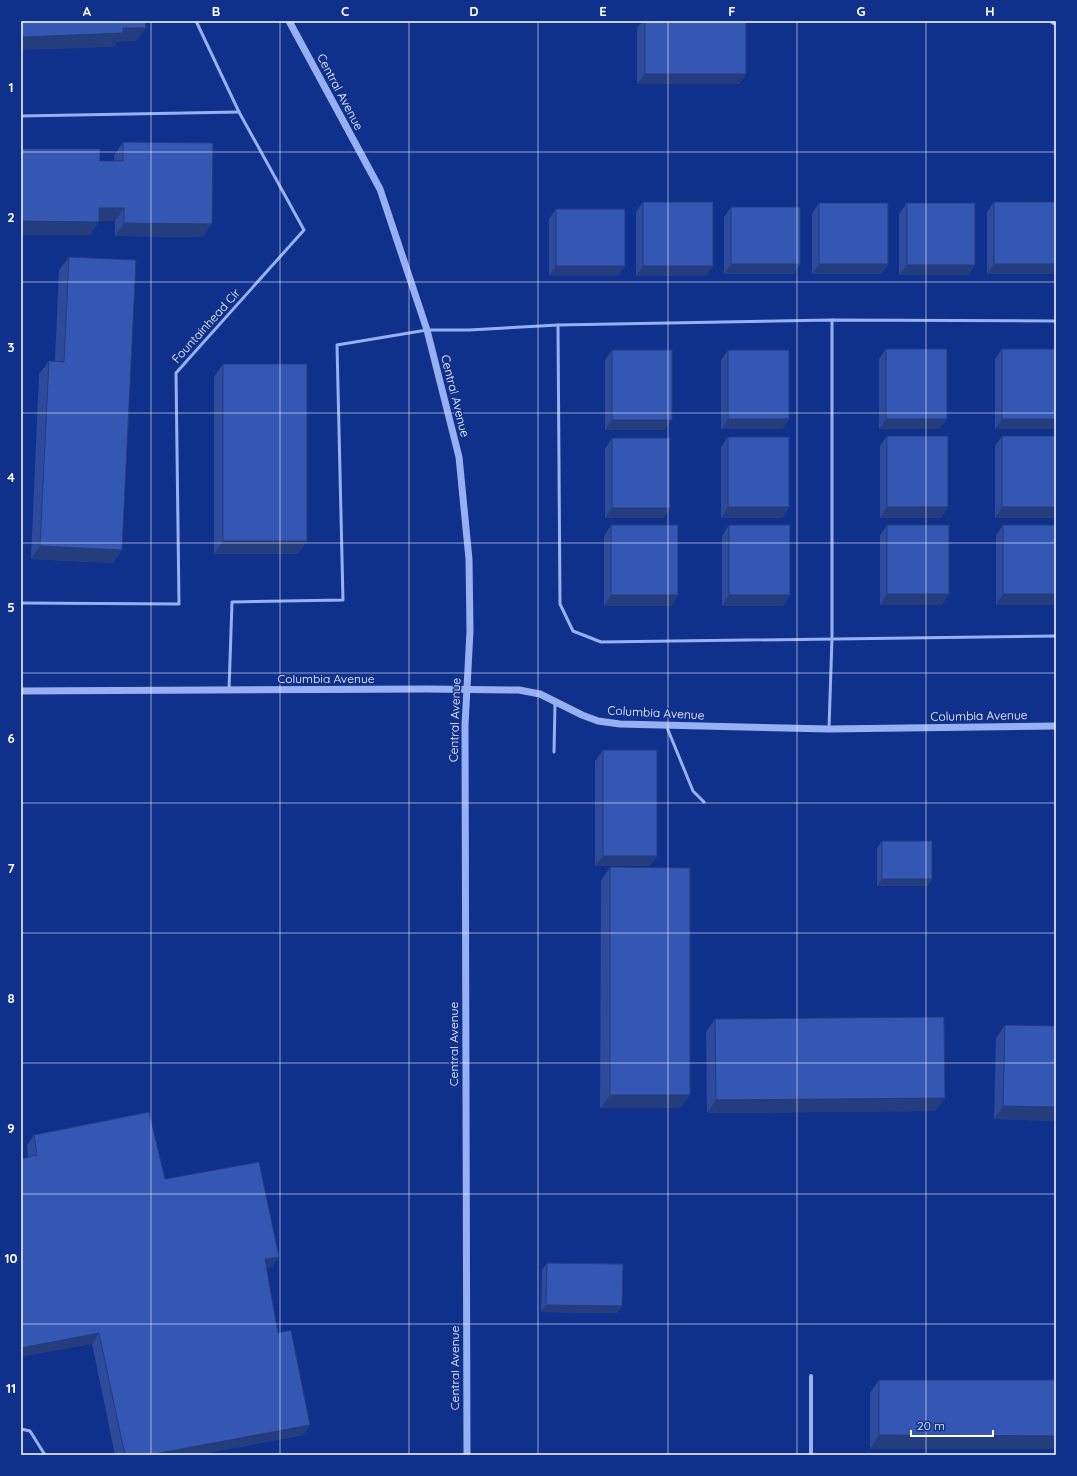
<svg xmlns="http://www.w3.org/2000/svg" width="1077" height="1476" viewBox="0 0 1077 1476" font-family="Quicksand,sans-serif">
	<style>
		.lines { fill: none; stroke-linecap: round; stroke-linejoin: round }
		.stream { stroke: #87a8f6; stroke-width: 8 }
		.service { stroke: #96b0f2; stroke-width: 3 }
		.minor { stroke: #96b0f2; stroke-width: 4 }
		.tertiary { stroke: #96b0f2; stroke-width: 7 }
		.wall { fill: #2d4b9a }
		.shaded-wall { fill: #243d7d }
		.building { fill: #3457b3; stroke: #243d7d }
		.grid { fill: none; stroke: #fff; stroke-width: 1; stroke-opacity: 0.55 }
		.labels { text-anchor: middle; stroke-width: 3; stroke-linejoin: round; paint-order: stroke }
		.street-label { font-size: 12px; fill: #fff; stroke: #10318b }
		.neatline { fill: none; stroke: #fff; stroke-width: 1.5 }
		.grid-label { font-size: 13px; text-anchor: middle; font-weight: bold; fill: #fff }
	</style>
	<rect width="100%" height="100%" fill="#10318b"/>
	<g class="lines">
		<path class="stream" d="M1054,21L1056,22"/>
		<g class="service">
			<path d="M21,116L239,112"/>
			<path d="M558,325L560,604L573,631L601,642L1056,636"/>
			<path d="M21,603L179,604L176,373L304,230L239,112L196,21"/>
			<path d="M229,690L232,602L343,600L337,345L427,330H469L558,325L832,320L1056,321"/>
			<path d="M666,725L693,791L704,802"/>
			<path d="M829,728L832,638V320"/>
			<path d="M554,752L555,703"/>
			<path d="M21,1429L30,1431L45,1455"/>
		</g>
		<path class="minor" d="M811,1455V1376"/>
		<g class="tertiary">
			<path d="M289,21L380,189L427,330L459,457L469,559L470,631L465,725L467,1455"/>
			<path d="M21,691L427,689L519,690L540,694L582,715L598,721L620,724L829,729L1056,726"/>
		</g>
	</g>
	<g class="wall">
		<path d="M643,21H746V74L739,84H637V28Z"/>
		<path d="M123,142L203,237L115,236V221H99L90,235L100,161H114V156Z"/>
		<path d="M643,202L713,266L706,276H636V212Z"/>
		<path d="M994,202L1056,274H987V212Z"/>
		<path d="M819,203L888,264L881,274H812V214Z"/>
		<path d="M907,203L975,265L968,275H899V214Z"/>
		<path d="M731,207L800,264L793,274H724V217Z"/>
		<path d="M556,209L625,266L618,276H549V219Z"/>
		<path d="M69,257L113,563L31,559L39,374L49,361H55L59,270Z"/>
		<path d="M886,349L947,419L939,429H879V359Z"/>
		<path d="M1002,349L1056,429H995V359Z"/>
		<path d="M612,350L672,420L664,430H605V360Z"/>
		<path d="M728,350L789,419L782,429H721V360Z"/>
		<path d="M223,364L307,541L297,554H214V377Z"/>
		<path d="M887,436L948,507L941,518H880V446Z"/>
		<path d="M1002,436L1056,518H995V446Z"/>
		<path d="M728,437L789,507L782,518H721V447Z"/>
		<path d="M612,438L670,508L663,518H605V449Z"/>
		<path d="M611,525L671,606H604V536Z"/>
		<path d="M729,525L783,606H722V536Z"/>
		<path d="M887,525L942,605H880V535Z"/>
		<path d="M1003,525L1056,605H996V535Z"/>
		<path d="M603,750L650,866H595V761Z"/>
		<path d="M882,841L932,879L927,886H877V848Z"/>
		<path d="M610,867L680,1108H600L601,881Z"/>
		<path d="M715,1019L945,1098L935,1111L707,1113L706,1032Z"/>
		<path d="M1005,1025L1056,1121L994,1119L996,1038Z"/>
		<path d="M34,1135L165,1179L279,1257L272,1267L266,1268L278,1333L310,1425L303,1435L197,1455H115L92,1344L28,1157L27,1145Z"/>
		<path d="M547,1263L617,1313L541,1312L542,1270Z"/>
		<path d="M879,1380H1056L870,1449V1393Z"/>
	</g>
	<g class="shaded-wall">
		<path d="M123,28H146L136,41L117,42L114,47L21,50V37Z"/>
		<path d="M645,74H746L739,84H637Z"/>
		<path d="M99,208H124L115,221H90Z"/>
		<path d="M21,221L99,222L90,235H21Z"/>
		<path d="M124,223L212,224L203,237L115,236Z"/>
		<path d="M731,264H800L793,274H724Z"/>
		<path d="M819,264H888L881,274H812Z"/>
		<path d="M994,264H1056V274H987Z"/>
		<path d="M907,265H975L968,275H899Z"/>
		<path d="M556,266H625L618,276H549Z"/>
		<path d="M643,266H713L706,276H636Z"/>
		<path d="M728,419H789L782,429H721Z"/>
		<path d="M886,419H947L939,429H879Z"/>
		<path d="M1002,419H1056V429H995Z"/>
		<path d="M612,420H672L664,430H605Z"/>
		<path d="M728,507H789L782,518H721Z"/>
		<path d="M887,507H948L941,518H880Z"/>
		<path d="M1002,507H1056V518H995Z"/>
		<path d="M612,508H670L663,518H605Z"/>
		<path d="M223,541H307L297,554H214Z"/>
		<path d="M40,546L122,550L113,563L31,559Z"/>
		<path d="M887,594H949L942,605H880Z"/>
		<path d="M1003,594H1056V605H996Z"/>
		<path d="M611,595H678L671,606H604Z"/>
		<path d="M729,595H790L783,606H722Z"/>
		<path d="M603,856H657L650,866H595Z"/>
		<path d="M882,879H932L927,886H877Z"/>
		<path d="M610,1095H690L680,1108H600Z"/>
		<path d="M945,1098L935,1111L707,1113L716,1100Z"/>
		<path d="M1003,1106L1056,1107V1121L994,1119Z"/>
		<path d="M279,1257L272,1267L257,1269L265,1259Z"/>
		<path d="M546,1305L622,1306L617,1313L541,1312Z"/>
		<path d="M99,1333L92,1344L21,1357V1348Z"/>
		<path d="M310,1425L303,1435L197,1455H149Z"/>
		<path d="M879,1435L1056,1436V1449H870Z"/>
	</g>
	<g class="building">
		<path d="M21,21H145L146,28H123V33L21,37Z"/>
		<rect x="645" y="21" width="101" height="53"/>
		<path d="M123,142L213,143L212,224L124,223V208H99V222L21,221V149H100V161H123Z"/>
		<rect x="643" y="202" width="70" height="64"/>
		<rect x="994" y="202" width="62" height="62"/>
		<rect x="819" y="203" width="69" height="61"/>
		<rect x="907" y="203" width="68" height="62"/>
		<rect x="731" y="207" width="69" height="57"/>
		<rect x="556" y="209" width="69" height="57"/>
		<path d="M69,257L136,260L122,550L40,546L49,361L64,362Z"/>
		<rect x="886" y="349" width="61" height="70"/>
		<rect x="1002" y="349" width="54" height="70"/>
		<rect x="612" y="350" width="60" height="70"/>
		<rect x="728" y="350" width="61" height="69"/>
		<rect x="223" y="364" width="84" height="177"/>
		<rect x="887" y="436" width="61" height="71"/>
		<rect x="1002" y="436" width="54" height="71"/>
		<rect x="728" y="437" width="61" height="70"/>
		<rect x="612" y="438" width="58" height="70"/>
		<rect x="611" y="525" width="67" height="70"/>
		<rect x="729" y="525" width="61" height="70"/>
		<rect x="887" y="525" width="62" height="69"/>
		<rect x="1003" y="525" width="53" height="69"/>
		<rect x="603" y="750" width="54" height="106"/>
		<rect x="882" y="841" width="50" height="38"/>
		<path d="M610,867L690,868V1095H610Z"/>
		<path d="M944,1017L945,1098L716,1100L715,1019Z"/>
		<path d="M1005,1025L1056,1026V1107L1003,1106Z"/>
		<path d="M149,1112L165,1179L259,1162L279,1257L265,1259L278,1333L291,1330L310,1425L149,1455H125L99,1333L21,1348V1159L37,1155L34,1135Z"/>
		<path d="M547,1263L623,1264L622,1306L546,1305Z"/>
		<path d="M879,1380H1056V1436L879,1435Z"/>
	</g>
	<path class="grid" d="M151,21V1455M280,21V1455M409,21V1455M538,21V1455M668,21V1455M797,21V1455M926,21V1455M21,152H1056M21,282H1056M21,413H1056M21,543H1056M21,673H1056M21,803H1056M21,933H1056M21,1063H1056M21,1194H1056M21,1324H1056"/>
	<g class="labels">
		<g class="street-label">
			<text transform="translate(340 92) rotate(62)" y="4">Central Avenue</text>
			<text transform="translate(206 326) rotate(-48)" y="4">Fountainhead Cir</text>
			<text transform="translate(455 396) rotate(76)" y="4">Central Avenue</text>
			<text x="326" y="683">Columbia Avenue</text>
			<text transform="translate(656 713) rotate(3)" y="4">Columbia Avenue</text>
			<text transform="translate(979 716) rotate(-1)" y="4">Columbia Avenue</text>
			<text transform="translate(455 720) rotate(-88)" y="4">Central Avenue</text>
			<text transform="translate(454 1044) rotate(-90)" y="4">Central Avenue</text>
			<text transform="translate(455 1368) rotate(-90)" y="4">Central Avenue</text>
		</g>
	</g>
	<rect width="1077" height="1476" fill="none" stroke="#10318b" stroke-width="44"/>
	<path d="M911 1430v6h82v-6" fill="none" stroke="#ffffff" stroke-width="2"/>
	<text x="917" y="1430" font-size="12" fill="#ffffff" stroke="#10318b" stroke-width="3" paint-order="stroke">20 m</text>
	<rect x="22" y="22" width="1033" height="1432" class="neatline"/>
	<g class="grid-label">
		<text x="87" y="16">A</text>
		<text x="216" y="16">B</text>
		<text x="345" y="16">C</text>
		<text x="474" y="16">D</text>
		<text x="603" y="16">E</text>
		<text x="732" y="16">F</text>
		<text x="861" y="16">G</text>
		<text x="990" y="16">H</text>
		<text x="11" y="92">1</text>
		<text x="11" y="222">2</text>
		<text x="11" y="352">3</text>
		<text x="11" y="482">4</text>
		<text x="11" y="612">5</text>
		<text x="11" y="743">6</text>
		<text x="11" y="873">7</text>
		<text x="11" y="1003">8</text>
		<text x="11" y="1133">9</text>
		<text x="11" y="1263">10</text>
		<text x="11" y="1393">11</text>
	</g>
</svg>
